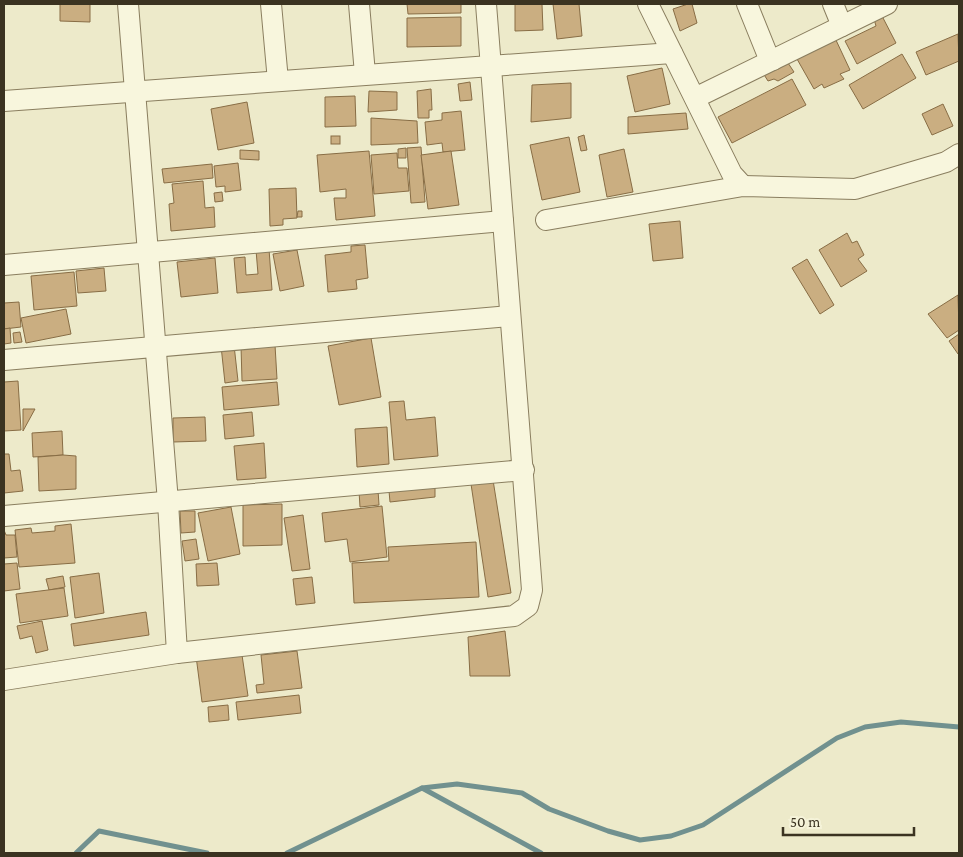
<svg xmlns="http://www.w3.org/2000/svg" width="963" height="857" viewBox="0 0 963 857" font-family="'Crimson Pro',serif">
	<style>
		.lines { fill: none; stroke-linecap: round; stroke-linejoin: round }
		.stream { stroke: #71918f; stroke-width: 5 }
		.building { fill: #caae81; stroke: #886d45 }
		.street-casing { stroke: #8a7e5f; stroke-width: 22 }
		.street { stroke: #f8f6dd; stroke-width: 20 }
	</style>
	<rect width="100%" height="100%" fill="#edeaca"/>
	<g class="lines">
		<g class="stream">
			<path d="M422,788L457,784L522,793L549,809L608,831L640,840L671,836L703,825L837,738L865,727L901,722L959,727"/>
			<path d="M76,853L99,831L207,853"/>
			<path d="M287,853L422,788L541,853"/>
		</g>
	</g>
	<g class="building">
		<path d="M60,4H90V22L60,21Z"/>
		<path d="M407,4H461V13L408,14Z"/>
		<path d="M515,4H542L543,30L515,31Z"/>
		<path d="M553,4H579L582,36L557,39Z"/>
		<path d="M688,4H692L697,23L680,31L673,9Z"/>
		<path d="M882,16L896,43L857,64L845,41L876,26L874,19Z"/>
		<path d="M461,17V46L407,47V18Z"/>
		<path d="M958,34L959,61L926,75L916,52Z"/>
		<path d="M835,38L850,70L840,74L844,79L824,88L822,84L814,89L797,59Z"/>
		<path d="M902,54L916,78L863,109L849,85Z"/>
		<path d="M786,60L794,72L778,81L774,79L768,81L763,73Z"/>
		<path d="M662,68L670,104L635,112L627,76Z"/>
		<path d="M792,79L806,105L732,143L718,117Z"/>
		<path d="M470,82L472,100L460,101L458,84Z"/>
		<path d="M571,83V118L531,122L532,85Z"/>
		<path d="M431,89L432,110H429V118H418L417,91Z"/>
		<path d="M369,91L397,92V110L368,112Z"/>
		<path d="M355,96L356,126L325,127V97Z"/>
		<path d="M247,102L254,143L218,150L211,109Z"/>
		<path d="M943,104L953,126L932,135L922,114Z"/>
		<path d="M461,111L465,150L443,152L442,143L427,145L425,122L442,120V113Z"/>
		<path d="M686,113L688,129L628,134V117Z"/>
		<path d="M371,118L417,121L418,143L371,145Z"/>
		<path d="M584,135L587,150L581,151L578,137Z"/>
		<rect x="331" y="136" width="9" height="8"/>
		<path d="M569,137L580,192L542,200L530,145Z"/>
		<path d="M421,147L425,202L411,203L407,148Z"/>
		<path d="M406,148V158H398V149Z"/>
		<path d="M624,149L633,192L607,197L599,155Z"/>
		<path d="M240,150L259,151V160L240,159Z"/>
		<path d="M369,151L375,216L336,220L334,198H346V189L320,192L317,155Z"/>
		<path d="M451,151L459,205L428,209L421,155Z"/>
		<path d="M397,153L398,168H407L409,191L374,194L371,155Z"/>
		<path d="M238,163L241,190L225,192V186L216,187L214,166Z"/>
		<path d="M212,164L213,178L164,183L162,169Z"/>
		<path d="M203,181L205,208L214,207L215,227L171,231L169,204L174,203L172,184Z"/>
		<path d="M296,188L297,218L283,219V225L270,226L269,189Z"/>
		<path d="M222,192L223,201L215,202L214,193Z"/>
		<path d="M298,211H302V217H297Z"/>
		<path d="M680,221L683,258L653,261L649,224Z"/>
		<path d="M847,233L852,243L857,241L864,255L858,259L867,271L841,287L819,250Z"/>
		<path d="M365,245L368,278L356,280L357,289L328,292L325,255L351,252V246Z"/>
		<path d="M269,249L272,290L237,293L234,258L245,257L246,275L258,274L256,250Z"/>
		<path d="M297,250L304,286L280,291L273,254Z"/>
		<path d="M215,258L218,293L181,297L177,262Z"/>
		<path d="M807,259L834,305L820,314L792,268Z"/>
		<path d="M104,268L106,291L78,293L76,271Z"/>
		<path d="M74,272L77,306L34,310L31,276Z"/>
		<path d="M958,295L959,330L947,338L928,314Z"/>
		<path d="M19,302L21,327L4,329V303Z"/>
		<path d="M66,309L71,334L26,343L21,318Z"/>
		<path d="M10,328L11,343L4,344V329Z"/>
		<path d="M20,332L22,342L14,343L13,333Z"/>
		<path d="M959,334V353L958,354L949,341Z"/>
		<path d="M371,338L381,397L339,405L328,346Z"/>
		<path d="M234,345L238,381L225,383L221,346Z"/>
		<path d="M275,345L277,379L242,381L241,346Z"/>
		<path d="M18,381L21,430L4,431V382Z"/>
		<path d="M277,382L279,405L224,410L222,387Z"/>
		<path d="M404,401L406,420L435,417L438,456L394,460L389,402Z"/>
		<path d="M23,409H35L23,431Z"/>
		<path d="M252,412L254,436L225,439L223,415Z"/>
		<path d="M205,417L206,441L173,442V418Z"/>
		<path d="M387,427L389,464L357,467L355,429Z"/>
		<path d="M62,431L63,455L33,457L32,433Z"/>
		<path d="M264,443L266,478L237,480L234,446Z"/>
		<path d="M4,454H9L11,471L20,470L23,491L4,493Z"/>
		<path d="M63,455L76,456V489L39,491L38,457Z"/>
		<path d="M493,480L511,593L488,597L471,484Z"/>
		<path d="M435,487V497L390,502L389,491Z"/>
		<path d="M378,490L379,505L360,507L359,491Z"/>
		<path d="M282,504V545L243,546V505Z"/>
		<path d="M382,506L387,557L350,562L347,539L325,542L322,513Z"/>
		<path d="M231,507L240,554L208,561L198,513Z"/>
		<path d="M180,511H195V532L181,533Z"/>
		<path d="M303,515L310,569L292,571L284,518Z"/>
		<path d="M71,524L75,563L19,567L15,530L31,528L32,533L55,531V526Z"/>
		<path d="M4,530L6,535H15L17,557L4,558Z"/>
		<path d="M196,539L199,559L185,561L182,541Z"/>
		<path d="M476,542L479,597L354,603L352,563L389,561L388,547Z"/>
		<path d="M17,563L20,589L4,591V564Z"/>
		<path d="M217,563L219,585L197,586L196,564Z"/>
		<path d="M99,573L104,613L75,618L70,577Z"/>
		<path d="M63,576L65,587L49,590L46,579Z"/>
		<path d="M312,577L315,603L296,605L293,579Z"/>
		<path d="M64,588L68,616L20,623L16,594Z"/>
		<path d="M146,612L149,635L74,646L71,624Z"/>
		<path d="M42,621L48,650L36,653L32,636L20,639L17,626Z"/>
		<path d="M505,631L510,676H470L468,637Z"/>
		<path d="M297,651L302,688L257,693L256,685L264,684L261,655Z"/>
		<path d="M213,654L214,659L242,655L248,696L202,702L196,656Z"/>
		<path d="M299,695L301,713L238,720L236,702Z"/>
		<path d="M228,705L229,720L209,722L208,707Z"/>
	</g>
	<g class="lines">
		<defs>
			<g id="street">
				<path d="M128,4L168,502L177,653"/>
				<path d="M271,4L278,81"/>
				<path d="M359,4L365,74"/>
				<path d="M648,4L732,174L743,186"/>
				<path d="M747,4L768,56L773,60"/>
				<path d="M833,4L842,26"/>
				<path d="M695,98L887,4"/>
				<path d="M4,101L672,53"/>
				<path d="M546,220L743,186L855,189L946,162L959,154"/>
				<path d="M4,265L503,221"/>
				<path d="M4,360L510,316"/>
				<path d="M4,516L524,470"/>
				<path d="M4,680L177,653L514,616L528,606L532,590L486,4"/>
			</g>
		</defs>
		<use href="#street" class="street-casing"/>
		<use href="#street" class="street"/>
	</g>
	<rect width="963" height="857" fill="none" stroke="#3b3321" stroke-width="10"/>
	<path d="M783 827v8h131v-8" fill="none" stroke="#3b3321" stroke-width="2.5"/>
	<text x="790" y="827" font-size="15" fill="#3b3321" stroke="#f5f3d9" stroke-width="4" paint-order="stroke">50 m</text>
</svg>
